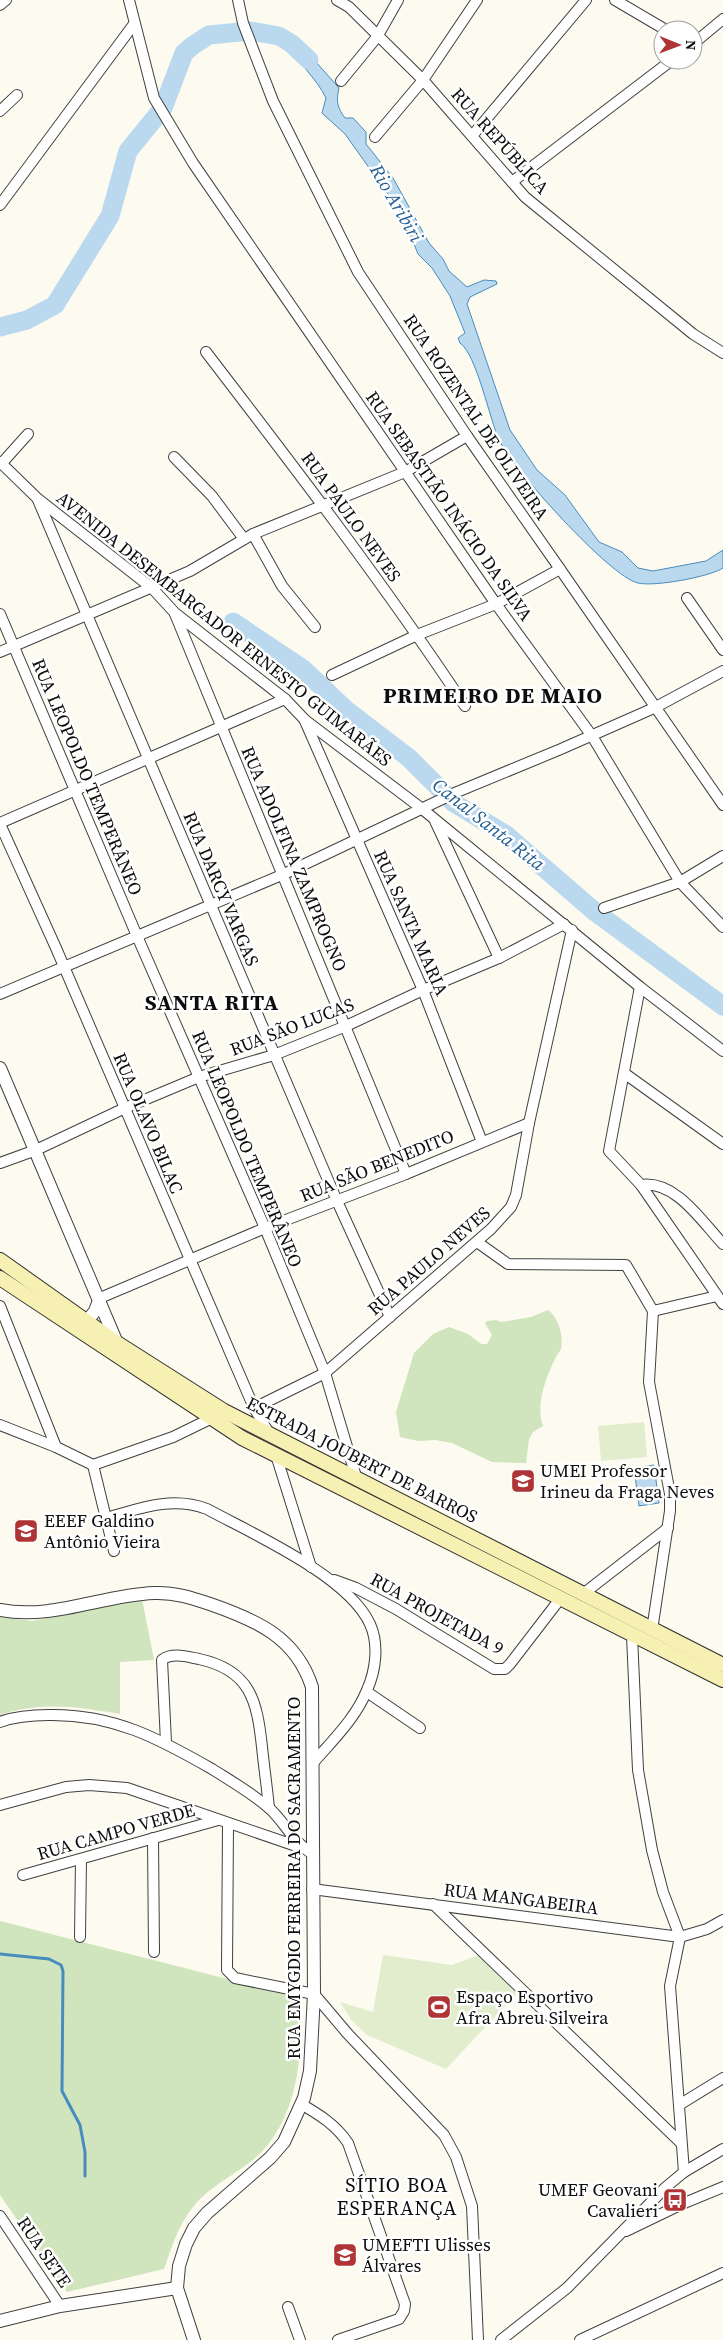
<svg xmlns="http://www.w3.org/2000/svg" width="723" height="2340" viewBox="0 0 723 2340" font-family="'Source Serif 4',serif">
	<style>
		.green { fill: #d0e4bd }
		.pitch { fill: #e1edcd }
		.water { fill: #bad9ef; stroke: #488cbe }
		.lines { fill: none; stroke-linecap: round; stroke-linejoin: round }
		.stream { stroke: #488cbe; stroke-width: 3 }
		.river { stroke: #bad9ef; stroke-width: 19 }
		.minor-casing { stroke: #404040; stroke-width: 12 }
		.tertiary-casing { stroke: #404040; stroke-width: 14 }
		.secondary-casing { stroke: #2f2f2f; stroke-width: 16 }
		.minor { stroke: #fff; stroke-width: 10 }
		.tertiary { stroke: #fff; stroke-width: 12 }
		.secondary { stroke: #f6f1b2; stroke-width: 14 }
		.labels { text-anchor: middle; stroke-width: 5; stroke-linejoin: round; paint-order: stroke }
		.street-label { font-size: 18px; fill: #0d0d0d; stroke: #fff }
		.poi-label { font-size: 18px; fill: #0d0d0d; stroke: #fff; text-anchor: start }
		.water-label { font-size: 19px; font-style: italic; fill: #245e92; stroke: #fff }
		.quarter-label { font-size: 20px; letter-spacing: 1px; fill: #0d0d0d; stroke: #fff }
		.district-label { font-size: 22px; font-weight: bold; letter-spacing: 1px; fill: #0d0d0d; stroke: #fff }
	</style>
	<rect width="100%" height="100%" fill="#fdfbf0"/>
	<g class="green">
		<path d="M548,1310C558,1317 564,1336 561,1349C560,1352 556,1355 555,1359C546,1378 535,1405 543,1426L533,1432L529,1439L526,1463L492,1462L452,1443L435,1440L418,1441L400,1437L396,1412L414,1353L433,1334L449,1327L468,1334L481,1344H487L492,1335L485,1323L487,1321L496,1320L502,1322L531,1317Z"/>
		<path d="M142,1599L154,1660L120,1662V1714C79,1707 41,1701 0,1715V1617L32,1621Z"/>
		<path d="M0,1921L302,1998C301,2049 301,2105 266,2147C246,2171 212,2182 193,2207C178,2225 172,2247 164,2269L67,2292L0,2195Z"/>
	</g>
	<g class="pitch">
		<path d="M644,1422L647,1457L601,1461L598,1426Z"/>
		<path d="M383,1955L452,1965L479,1955L517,1993L446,2069L367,2035L352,2021L340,2002L373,2012Z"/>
	</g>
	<g class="water">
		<path d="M292,40H298L313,54L316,62L339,88C336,101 337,107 345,118H353L366,132V144L393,178L429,243L443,259L449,271L467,287L484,280L496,281L497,284L470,297L467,304L510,430L537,470L565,495L599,542L622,552L638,568L653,571L706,561L723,550V568C709,577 654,587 638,583C610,577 512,468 499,440C490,420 476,353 460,343L458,338L465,333L450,296L432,268L418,254L402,214L345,134L322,113L326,98C316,77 297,64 290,43Z"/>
		<path d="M654,1465L659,1503L639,1506L634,1468Z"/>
	</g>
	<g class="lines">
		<path class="stream" d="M0,1954L49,1959L61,1965L63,1971L62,2091L80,2125L85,2152V2176"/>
		<g class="river">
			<path d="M0,327L27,320L55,305L110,216L128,151L163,108L184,53L192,46L209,35L250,31L279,36L292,44L309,60"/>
			<path d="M233,622L303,669L345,709L409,758L454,803L505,834L594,911L723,1006"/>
		</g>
		<defs>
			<g id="minor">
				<path d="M129,0L154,98L193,163L496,604L592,736L680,882L723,927"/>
				<path d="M238,0L243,23L273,101L358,272L467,436L560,569L723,805"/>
				<path d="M337,0L349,7L423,80L525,197L693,334L723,353"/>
				<path d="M615,0L666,30"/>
				<path d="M0,5L6,0"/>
				<path d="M693,44L723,19"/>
				<path d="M341,81L377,37L398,0"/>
				<path d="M0,111L17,95"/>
				<path d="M472,136L586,0"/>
				<path d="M375,137L423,80L477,0"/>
				<path d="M512,182L672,60"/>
				<path d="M0,205L134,24"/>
				<path d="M206,352C295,468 384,584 465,706"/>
				<path d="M174,457L212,496L244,539"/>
				<path d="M0,462L38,499L152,588L175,613L285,699L305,720L421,808L640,987L723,1051"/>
				<path d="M2,463L28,434"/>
				<path d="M38,500L337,1201L390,1317"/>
				<path d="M253,534L282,586L315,627"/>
				<path d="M687,598L723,650"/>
				<path d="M0,614L137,936L265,1228L325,1373L357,1480"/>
				<path d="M175,614L406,1174"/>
				<path d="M0,652L190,571L253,534L405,472L467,436"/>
				<path d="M332,675L417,635L496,604L560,569"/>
				<path d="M305,721L423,990L482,1142"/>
				<path d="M435,821L499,958"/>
				<path d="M0,823L285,699"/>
				<path d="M0,824L56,948L254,1408L269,1433"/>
				<path d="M604,908L680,882L723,856"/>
				<path d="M640,987L609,1151L641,1185L723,1304"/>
				<path d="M0,994L284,874L457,792L561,749L654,708L723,671"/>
				<path d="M624,1073L723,1144"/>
				<path d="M0,1163L36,1150L125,1108L199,1077L274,1055L346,1026L423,990L499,958L564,924"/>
				<path d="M641,1185C676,1180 702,1222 723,1244"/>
				<path d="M477,1242L508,1264L626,1265L653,1311L649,1382L670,1494V1511L652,1630"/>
				<path d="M100,1298L265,1228L406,1174L529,1123"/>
				<path d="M0,1306L56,1447"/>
				<path d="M653,1311L717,1296"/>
				<path d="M254,1408L325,1373L491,1229L511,1207L516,1195L529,1123L572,930"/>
				<path d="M0,1425L56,1447L93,1465L114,1551"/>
				<path d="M276,1455L311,1567"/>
				<path d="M93,1465L173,1437L210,1419"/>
				<path d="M106,1518C141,1508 172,1496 207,1509C253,1534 348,1576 370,1624C379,1644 376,1670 367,1690C356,1718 332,1741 313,1763"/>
				<path d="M334,1580L356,1588L396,1609L494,1669H505L510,1664L560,1599"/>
				<path d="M583,1594L668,1528"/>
				<path d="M632,1636L638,1770L652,1850L663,1892L680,1937L670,1986L684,2172"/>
				<path d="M367,1692L420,1728"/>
				<path d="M0,1722C16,1716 31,1715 49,1715C113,1714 158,1738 212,1769C231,1781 252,1793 269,1808C285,1822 293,1843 313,1854"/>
				<path d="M166,1742L162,1660C172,1652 188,1657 199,1659C250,1670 257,1700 262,1747C264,1767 267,1787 269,1808"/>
				<path d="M0,1805L66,1787L89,1785L127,1788L302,1848"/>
				<path d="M228,1823L227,1970L235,1978L314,1994L347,2033L444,2135L456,2157L472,2206L478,2340"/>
				<path d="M153,1838L154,1952"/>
				<path d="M23,1875L218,1820"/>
				<path d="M312,1889L680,1937L707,1929L723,1920"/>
				<path d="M433,1904L681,2143"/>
				<path d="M80,1937L81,1859"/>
				<path d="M301,2104C320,2115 336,2125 348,2143L405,2304L404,2311L399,2319L338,2340"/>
				<path d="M679,2105L723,2078"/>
				<path d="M0,2216L60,2306"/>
				<path d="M626,2231L682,2204L723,2187"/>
				<path d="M288,2307L300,2340"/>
				<path d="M501,2340L567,2288L666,2187L684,2172L723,2149"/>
				<path d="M580,2340L723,2273"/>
			</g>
			<g id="tertiary">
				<path d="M0,1068L117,1343"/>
				<path d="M81,1329L95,1311L100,1298"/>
				<path d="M0,1610C53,1620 102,1595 154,1593C174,1592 192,1598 210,1604C256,1620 296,1637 312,1687L314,1994L310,2071L304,2098L284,2142L270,2158L207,2213L194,2228L186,2244L179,2266L177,2288L194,2340"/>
				<path d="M0,2321L60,2306L177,2288"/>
			</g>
			<g id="secondary">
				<path d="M0,1260L117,1343L224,1411L723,1665"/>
				<path d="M0,1278L242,1438L723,1680"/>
			</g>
		</defs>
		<use href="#minor" class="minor-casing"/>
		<use href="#tertiary" class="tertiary-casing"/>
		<use href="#secondary" class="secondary-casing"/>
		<use href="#minor" class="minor"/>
		<use href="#tertiary" class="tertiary"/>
		<use href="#secondary" class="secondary"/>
	</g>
	<defs>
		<symbol id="school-square" viewBox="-11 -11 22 22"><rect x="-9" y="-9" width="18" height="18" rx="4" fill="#ae3436" stroke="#fff"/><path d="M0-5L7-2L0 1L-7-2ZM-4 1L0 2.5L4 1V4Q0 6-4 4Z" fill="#fff"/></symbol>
		<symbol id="stadium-square" viewBox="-11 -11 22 22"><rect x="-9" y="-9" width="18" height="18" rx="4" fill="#ae3436" stroke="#fff"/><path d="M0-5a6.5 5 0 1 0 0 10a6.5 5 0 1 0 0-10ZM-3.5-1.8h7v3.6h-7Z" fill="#fff"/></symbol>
		<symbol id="bus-square" viewBox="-11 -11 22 22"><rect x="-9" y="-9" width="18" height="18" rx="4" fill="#ae3436" stroke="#fff"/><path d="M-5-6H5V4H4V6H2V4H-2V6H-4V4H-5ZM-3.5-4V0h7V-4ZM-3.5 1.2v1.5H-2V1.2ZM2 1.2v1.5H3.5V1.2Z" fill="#fff"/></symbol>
	</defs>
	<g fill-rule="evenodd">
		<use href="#school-square" x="509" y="1467" width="28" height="28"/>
		<use href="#school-square" x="12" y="1517" width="28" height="28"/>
		<use href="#stadium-square" x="425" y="1993" width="28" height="28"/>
		<use href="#bus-square" x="661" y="2186" width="28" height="28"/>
		<use href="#school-square" x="331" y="2241" width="28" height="28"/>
	</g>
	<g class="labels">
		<g class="street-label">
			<text transform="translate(500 141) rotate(48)" y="6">RUA REPÚBLICA</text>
			<text transform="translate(476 417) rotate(56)" y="6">RUA ROZENTAL DE OLIVEIRA</text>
			<text transform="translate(449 506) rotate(55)" y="6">RUA SEBASTIÃO INÁCIO DA SILVA</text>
			<text transform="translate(351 517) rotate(54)" y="6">RUA PAULO NEVES</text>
			<text transform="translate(224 629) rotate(39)" y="6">AVENIDA DESEMBARGADOR ERNESTO GUIMARÃES</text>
			<text transform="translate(87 777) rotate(67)" y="6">RUA LEOPOLDO TEMPERÂNEO</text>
			<text transform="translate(294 859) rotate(67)" y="6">RUA ADOLFINA ZAMPROGNO</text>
			<text transform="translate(221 889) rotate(67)" y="6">RUA DARCY VARGAS</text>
			<text transform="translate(411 923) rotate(66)" y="6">RUA SANTA MARIA</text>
			<text transform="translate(292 1027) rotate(-21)" y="6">RUA SÃO LUCAS</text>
			<text transform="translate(148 1123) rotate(67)" y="6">RUA OLAVO BILAC</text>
			<text transform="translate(247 1149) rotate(67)" y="6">RUA LEOPOLDO TEMPERÂNEO</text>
			<text transform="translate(377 1166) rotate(-22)" y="6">RUA SÃO BENEDITO</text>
			<text transform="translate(429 1261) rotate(-41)" y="6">RUA PAULO NEVES</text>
			<text transform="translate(362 1460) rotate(27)" y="6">ESTRADA JOUBERT DE BARROS</text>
			<text transform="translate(437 1614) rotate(29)" y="6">RUA PROJETADA 9</text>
			<text transform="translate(116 1832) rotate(-16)" y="6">RUA CAMPO VERDE</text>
			<text transform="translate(294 1878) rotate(-90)" y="6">RUA EMYGDIO FERREIRA DO SACRAMENTO</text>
			<text transform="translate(521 1899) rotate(7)" y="6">RUA MANGABEIRA</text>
			<text transform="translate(44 2252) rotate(56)" y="6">RUA SETE</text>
		</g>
		<g class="poi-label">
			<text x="540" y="1477">UMEI Professor<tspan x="540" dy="21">Irineu da Fraga Neves</tspan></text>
			<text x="44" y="1527">EEEF Galdino<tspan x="44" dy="21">Antônio Vieira</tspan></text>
			<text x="456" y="2003">Espaço Esportivo<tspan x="456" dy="21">Afra Abreu Silveira</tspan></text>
			<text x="658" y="2196" text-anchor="end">UMEF Geovani<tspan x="658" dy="21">Cavalieri</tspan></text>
			<text x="362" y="2251">UMEFTI Ulisses<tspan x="362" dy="21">Álvares</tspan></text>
		</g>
		<g class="water-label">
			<text transform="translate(397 203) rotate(60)" y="7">Rio Aribiri</text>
			<text transform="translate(489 824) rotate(38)" y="7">Canal Santa Rita</text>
		</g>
		<g class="quarter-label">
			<text x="397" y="2192">SÍTIO BOA<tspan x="397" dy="23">ESPERANÇA</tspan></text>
		</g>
		<g class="district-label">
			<text x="493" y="703">PRIMEIRO DE MAIO</text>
			<text x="212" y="1010">SANTA RITA</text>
		</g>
	</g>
	<g transform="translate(678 45) rotate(91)"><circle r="24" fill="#ffffff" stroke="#9e9e9e"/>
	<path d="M0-4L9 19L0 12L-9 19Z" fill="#ae3436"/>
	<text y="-8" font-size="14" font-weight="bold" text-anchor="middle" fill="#0d0d0d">N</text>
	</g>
</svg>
